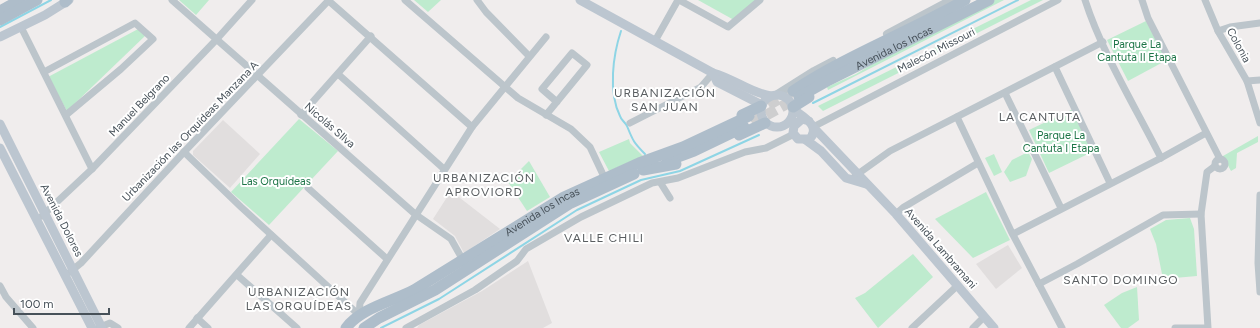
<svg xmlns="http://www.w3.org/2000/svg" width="1260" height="328" viewBox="0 0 1260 328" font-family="Figtree,sans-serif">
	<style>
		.education { fill: #e1dede }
		.green { fill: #beebce }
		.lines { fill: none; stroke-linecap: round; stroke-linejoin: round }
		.stream { stroke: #8ed5e5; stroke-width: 2 }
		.primary-tunnel { stroke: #cececf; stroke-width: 11; stroke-dasharray: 11 5.5; stroke-linecap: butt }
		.minor { stroke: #bcc5cb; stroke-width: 7 }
		.tertiary { stroke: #bcc5cb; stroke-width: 8 }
		.secondary { stroke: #bcc6d0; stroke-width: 9 }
		.primary { stroke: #aebdca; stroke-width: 11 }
		.labels { text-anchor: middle; stroke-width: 4; stroke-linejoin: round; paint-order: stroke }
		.park-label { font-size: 11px; fill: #1d7547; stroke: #fff }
		.street-label { font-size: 11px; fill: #475159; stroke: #fff }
		.neighbourhood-label { font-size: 12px; letter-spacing: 1px; fill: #5a5e61; stroke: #fff }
	</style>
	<rect width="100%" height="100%" fill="#f0eded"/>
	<g class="education">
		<path d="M223,120L260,154L230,188L193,155V151Z"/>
		<path d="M451,191L500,229L464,253L455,236L433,219Z"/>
		<path d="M1008,245L1022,268L996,289L976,264Z"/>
		<path d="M528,261L552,323L543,328H417L419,325L482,291Z"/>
	</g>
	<g class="green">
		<path d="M179,0H209L196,15Z"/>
		<path d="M414,0H441L428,12Z"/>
		<path d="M698,0H757L734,20Z"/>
		<path d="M995,0H1004L828,90L827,87L856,74L881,59Z"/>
		<path d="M1031,0H1043L823,111L818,106Z"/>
		<path d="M1146,21L1167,60L1128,81L1107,40Z"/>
		<path d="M140,28L146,35L67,111L48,77Z"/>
		<path d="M1073,109L1092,152L1049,173L1029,130Z"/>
		<path d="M299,119L338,151L269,225L231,192Z"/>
		<path d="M1258,136V142L1237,153L1236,168L1231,171L1223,156Z"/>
		<path d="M629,139L630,143L643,156L609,171L599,152Z"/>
		<path d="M1028,152L1032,159L1026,176L1010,182L1004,172L1012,160Z"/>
		<path d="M994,154L1002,172L994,176L985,158Z"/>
		<path d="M529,161L550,197L527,211L508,182Z"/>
		<path d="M986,192L1010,240L973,258L935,219Z"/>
		<path d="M1190,218L1194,229L1197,276L1163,279L1156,244L1150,229L1166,220Z"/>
		<path d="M913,254L933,277L878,328L855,298L865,293Z"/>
		<path d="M1137,287L1139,320L1128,328H1121L1104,305L1122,293Z"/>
	</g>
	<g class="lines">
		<g class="stream">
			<path d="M0,27L51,0"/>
			<path d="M621,31C613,55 608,92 620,116C621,120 625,122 627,126C633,141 634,143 645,154"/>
			<path d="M813,103L1018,0"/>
			<path d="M381,328L439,299L577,210L641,180L680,171L759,135"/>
		</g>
		<g class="primary-tunnel">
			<path d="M754,113L793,91"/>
			<path d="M752,123L799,97"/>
		</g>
		<g class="minor">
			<path d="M172,0L415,214L451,239L464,262"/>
			<path d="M405,0L518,98L571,129L590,147L606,181"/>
			<path d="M477,0L486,12L529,56"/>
			<path d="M679,0L728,27L760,0"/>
			<path d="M1085,0C1102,53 1136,108 1161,158"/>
			<path d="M1142,0L1148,18L1220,159"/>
			<path d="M1205,0L1218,31L1247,81L1260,123"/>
			<path d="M329,1L472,127"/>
			<path d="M21,27L92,169"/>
			<path d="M1218,31L1230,27L1260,23"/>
			<path d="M655,41L678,0"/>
			<path d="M1055,67L1110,183"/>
			<path d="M44,72L135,23L153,39L121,69L66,115"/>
			<path d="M338,74L444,169"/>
			<path d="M1247,81L1260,80"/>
			<path d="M1005,93L1061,208"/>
			<path d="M301,115L371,36"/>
			<path d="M546,115L587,65L572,53L542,89L557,102"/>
			<path d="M957,117L1011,231L1062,328"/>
			<path d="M630,123L701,87L713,73"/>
			<path d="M813,127L1058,0"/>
			<path d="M184,152L241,207L359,315"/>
			<circle cx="1220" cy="164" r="5"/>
			<path d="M855,176L890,151L1103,42"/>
			<path d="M660,182L670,198"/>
			<path d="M308,188L387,259"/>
			<path d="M1260,195L1258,263L1260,292"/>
			<path d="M896,214L904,207L978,163"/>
			<path d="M42,216L92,169L216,40L252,0"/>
			<path d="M1013,234L1161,158L1206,133"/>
			<path d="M70,272L81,263L184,152L329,0"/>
			<path d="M237,275L297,328"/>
			<path d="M1039,284L1077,264L1163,215L1201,214"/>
			<path d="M0,286L6,297L33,328"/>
			<path d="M359,315L360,303L472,127L546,37"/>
			<path d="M197,318L208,328"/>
			<path d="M98,328L110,323L118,328"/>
			<path d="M189,328L271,235"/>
			<path d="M406,328L475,290L517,261L526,249L581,217L652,183L678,178L745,152L766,148L794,134"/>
			<path d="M912,328L957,286"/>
			<path d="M973,328L984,317"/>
			<path d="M1175,328H1207"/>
			<path d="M1208,328L1201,214L1207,172L1215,166"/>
		</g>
		<g class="tertiary">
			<path d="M887,34L951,0"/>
			<path d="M776,95L814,71L833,61"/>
		</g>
		<g class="secondary">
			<path d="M580,0L713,73C733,78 750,93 771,96"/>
			<path d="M0,37L45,15L69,0"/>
			<path d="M713,73L717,82L762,105"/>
			<circle cx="777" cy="111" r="16"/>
			<path d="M793,109C802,116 823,127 809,139H798L793,133L794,126L802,119L809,121"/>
			<path d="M0,124L102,328"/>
			<path d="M814,128L896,214L994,328"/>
			<path d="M806,140L821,151L846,178L866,184"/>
			<path d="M0,148L92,328"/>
		</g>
		<g class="primary">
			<path d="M65,2L67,0"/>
			<path d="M0,11L20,0"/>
			<path d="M0,20L37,0"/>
			<path d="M793,91C847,55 909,32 965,0"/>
			<path id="s1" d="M799,97L829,80L989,0"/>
			<path d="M793,107L809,97"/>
			<path d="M742,115L761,106"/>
			<path d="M739,135L765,123"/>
			<path d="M667,161L694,151L744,127"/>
			<path d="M643,170L676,164"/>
			<path id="s2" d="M346,328C361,308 391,302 414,290L564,197L639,163L683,147L749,116"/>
			<path d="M364,328L379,318L435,290L569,204L634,174"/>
		</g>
	</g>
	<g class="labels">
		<g class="park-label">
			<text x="1137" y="48">Parque La<tspan x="1137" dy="13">Cantuta II Etapa</tspan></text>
			<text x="1061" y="139">Parque La<tspan x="1061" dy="13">Cantuta I Etapa</tspan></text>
			<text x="276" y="185">Las Orquídeas</text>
		</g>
		<g class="street-label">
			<text transform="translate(1239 45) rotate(61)" y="4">Colonia</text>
			<text dy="4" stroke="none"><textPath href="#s1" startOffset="107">Avenida los Incas</textPath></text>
			<text transform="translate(936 50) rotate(-27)" y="4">Malecón Missouri</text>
			<text transform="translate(139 105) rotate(-46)" y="4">Manuel Belgrano</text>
			<text transform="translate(330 125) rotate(41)" y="4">Nicolás SIlva</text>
			<text transform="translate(190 131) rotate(-46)" y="4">Urbanización las Orquídeas Manzana A</text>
			<text dy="4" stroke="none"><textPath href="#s2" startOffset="229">Avenida los Incas</textPath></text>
			<text transform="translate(62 220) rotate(63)" y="4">Avenida Dolores</text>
			<text transform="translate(941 248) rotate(49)" y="4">Avenida Lambramani</text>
		</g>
		<g class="neighbourhood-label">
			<text x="665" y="97">URBANIZACIÓN<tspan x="665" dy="14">SAN JUAN</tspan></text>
			<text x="1040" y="121">LA CANTUTA</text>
			<text x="484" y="182">URBANIZACIÓN<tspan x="484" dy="14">APROVIORD</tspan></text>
			<text x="604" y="242">VALLE CHILI</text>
			<text x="1121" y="284">SANTO DOMINGO</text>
			<text x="299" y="296">URBANIZACIÓN<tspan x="299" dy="14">LAS ORQUÍDEAS</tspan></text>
		</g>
	</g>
	<path d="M14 308v6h95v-6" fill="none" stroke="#475159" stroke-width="2"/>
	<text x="20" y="308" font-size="12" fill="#475159" stroke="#ffffff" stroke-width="3" paint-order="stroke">100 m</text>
</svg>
